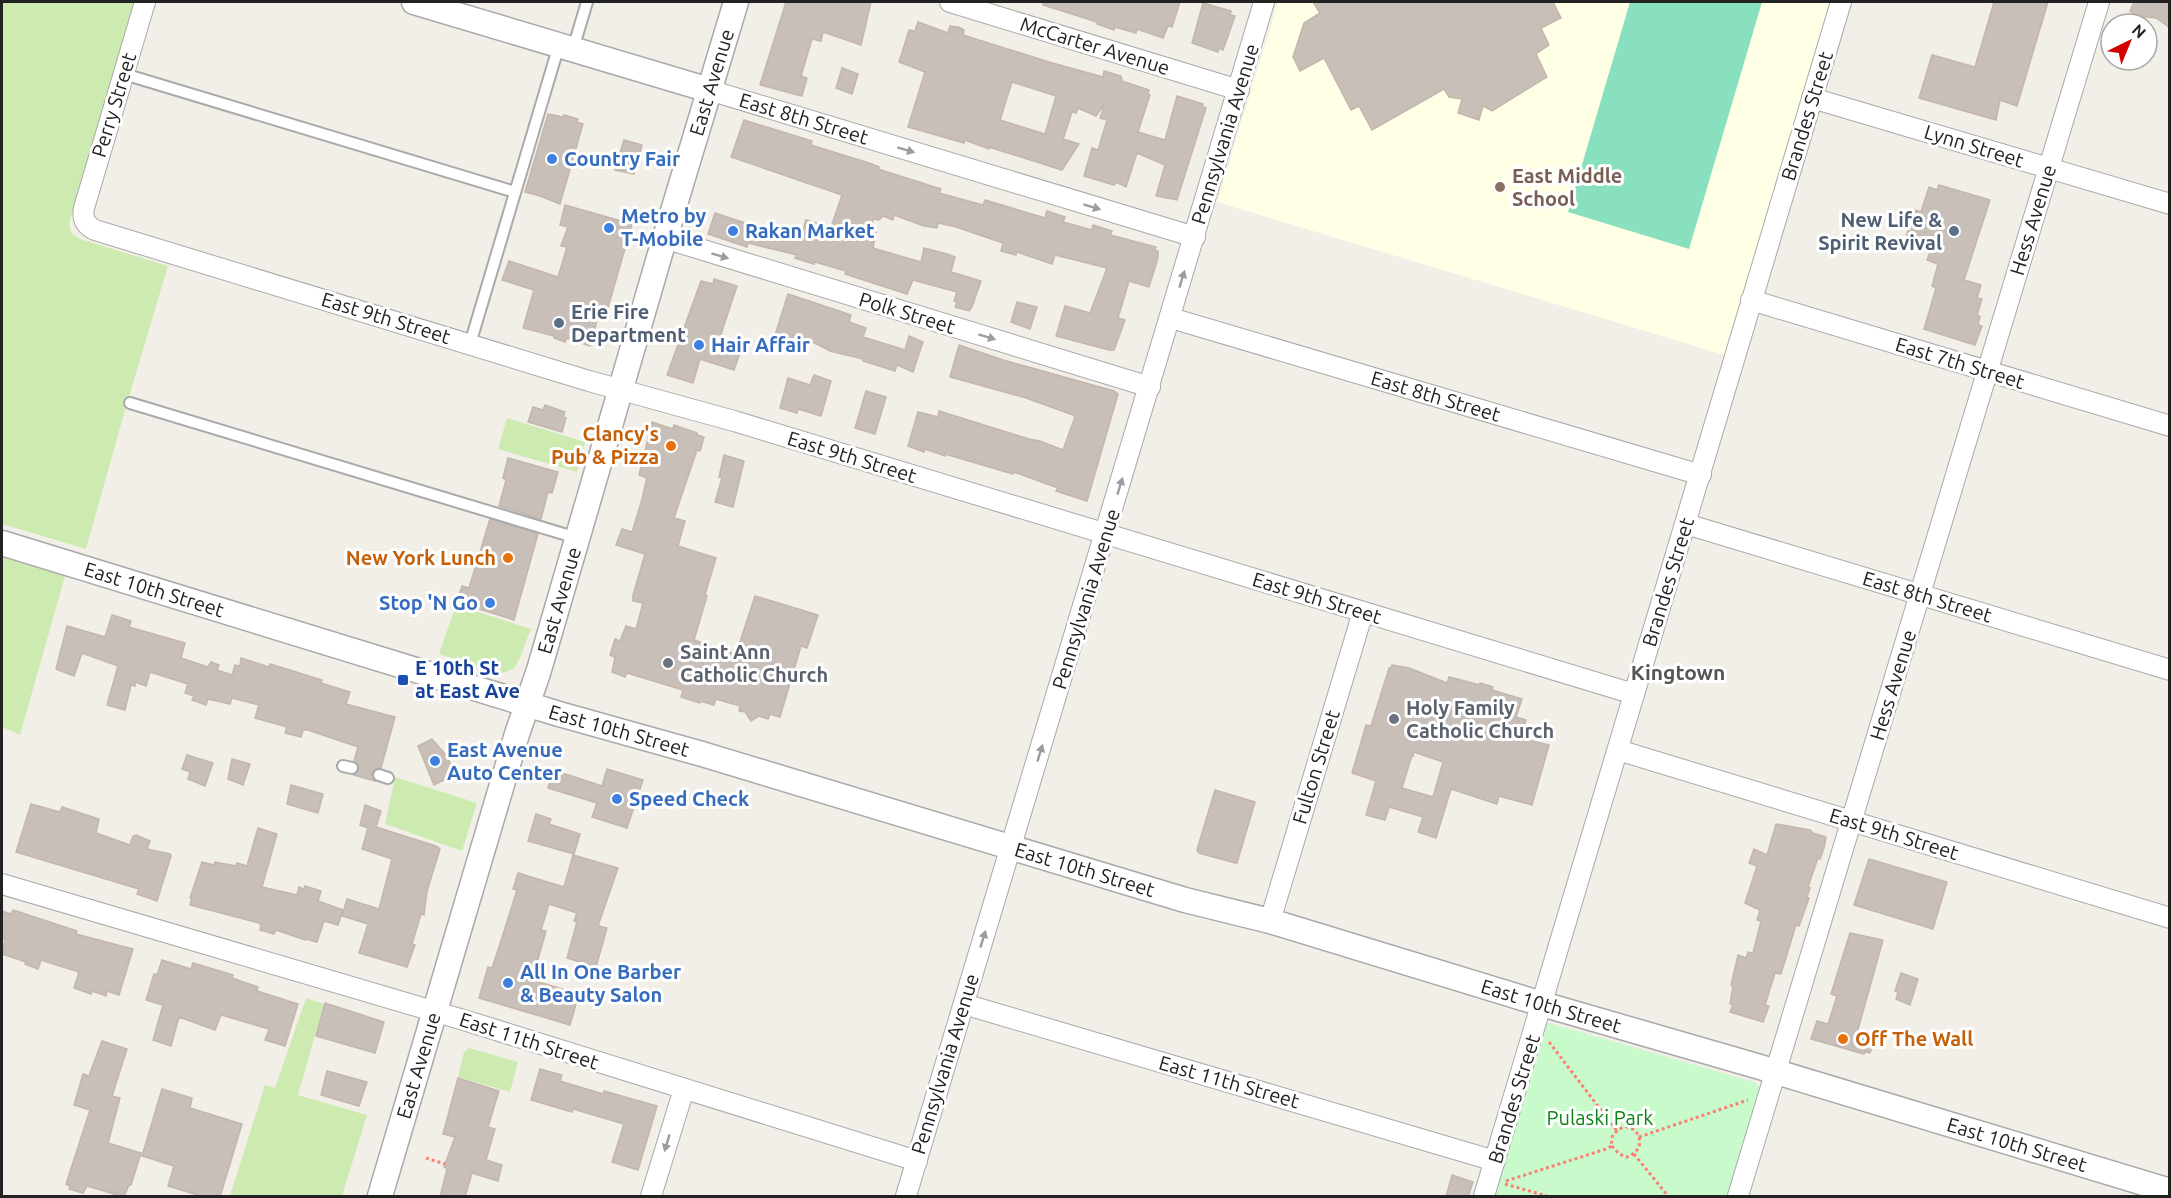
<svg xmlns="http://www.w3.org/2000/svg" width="2171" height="1198" viewBox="0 0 2171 1198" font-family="Ubuntu,sans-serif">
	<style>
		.education { fill: #ffffe5 }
		.grass { fill: #cdebb0 }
		.park { fill: #c8facc }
		.pitch { fill: #88e0be }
		.building { fill: #c7bfb8; stroke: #c4b6ab; stroke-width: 1.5; fill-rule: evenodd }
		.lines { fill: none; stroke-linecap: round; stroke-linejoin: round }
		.service-casing { stroke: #a9a9a9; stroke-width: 14 }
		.minor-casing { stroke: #a9a9a9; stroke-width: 22 }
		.tertiary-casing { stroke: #a9a9a9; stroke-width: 27 }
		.path { stroke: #fa8072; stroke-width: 3; stroke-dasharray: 3 3; stroke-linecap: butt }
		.service { stroke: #fff; stroke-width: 10 }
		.minor { stroke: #fff; stroke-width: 20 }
		.tertiary { stroke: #fff; stroke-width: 24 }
		.oneway { fill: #9c9c9c }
		.shop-dot { fill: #3f7fe0; stroke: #fff; stroke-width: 2 }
		.education-dot { fill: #8d6e63; stroke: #fff; stroke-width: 2 }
		.service-dot { fill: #5c6f8a; stroke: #fff; stroke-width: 2 }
		.food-dot { fill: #e8710a; stroke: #fff; stroke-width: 2 }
		.worship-dot { fill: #6b7280; stroke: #fff; stroke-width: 2 }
		.transit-dot { fill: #1a4fb4; stroke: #fff; stroke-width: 2 }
		.labels { text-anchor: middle; stroke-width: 6; stroke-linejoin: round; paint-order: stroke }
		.street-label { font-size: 20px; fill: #222; stroke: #fff }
		.shop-label { font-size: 20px; font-weight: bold; fill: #366cbe; stroke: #fff; text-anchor: start }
		.education-label { font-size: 20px; font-weight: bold; fill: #785e54; stroke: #fff; text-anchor: start }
		.service-label { font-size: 20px; font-weight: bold; fill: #4e5e75; stroke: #fff; text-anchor: end }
		.food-label { font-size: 20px; font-weight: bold; fill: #c56008; stroke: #fff; text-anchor: end }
		.worship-label { font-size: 20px; font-weight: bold; fill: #5b616d; stroke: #fff; text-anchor: start }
		.transit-label { font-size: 20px; font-weight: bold; fill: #164399; stroke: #fff; text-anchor: start }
		.park-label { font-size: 20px; fill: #0c8416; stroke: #fff }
		.neighbourhood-label { font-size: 21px; font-weight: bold; fill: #555; stroke: #fff }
	</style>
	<rect width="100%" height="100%" fill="#f2efe9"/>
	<path class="education" d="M1278,2H1834L1728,356L1217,202Z"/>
	<g class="grass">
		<path d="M2,2H135L69,224L72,234L80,239L168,266L127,403L86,549L2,524Z"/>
		<path d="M507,418L585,442L577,472L498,449Z"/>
		<path d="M2,557L65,576L20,735L2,727Z"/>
		<path d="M456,605L531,629L519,660L514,668L506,672L500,673L439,654Z"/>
		<path d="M395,777L477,803L462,851L385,824Z"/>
		<path d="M306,998L324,1004L298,1095L367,1115L342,1196H230L265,1085L275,1088Z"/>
		<path d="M469,1048L518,1062L510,1092L458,1077L464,1052Z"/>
	</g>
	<path class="park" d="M1549,1023L1757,1083L1760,1094L1729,1196H1491L1543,1028Z"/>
	<path class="pitch" d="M1630,2H1762L1689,249L1568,212Z"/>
	<g class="building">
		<path d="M786,2H871L861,45L823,32L821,41L812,39L801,76L807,78L802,96L760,85Z"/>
		<path d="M1043,2H1180L1172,27L1168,26L1163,38L1137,29L1136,33L1115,27L1114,30L1097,24V22L1043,5Z"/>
		<path d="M1313,2H1553L1561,18L1541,28L1549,45L1536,54L1547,77L1492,111L1483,106L1479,120L1458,113L1462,99L1449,97L1444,89L1372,130L1359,106L1351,110L1324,58L1300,71L1293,57L1304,23L1320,13Z"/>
		<path d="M1994,2H2048L2017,106L2000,100L1996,120L1919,98L1932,55L1975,67Z"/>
		<path d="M2134,2H2169V27L2156,18L2137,16L2130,11Z"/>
		<path d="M1203,3L1231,11L1230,15L1235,16L1223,50L1219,48L1218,52L1192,43Z"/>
		<path d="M918,22L948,33L950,26L958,27L964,30L963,35L1049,62L1103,77L1104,71L1121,76L1122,81L1149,90L1148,94L1150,95L1138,132L1165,140L1177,96L1203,104L1202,106L1206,108L1177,200L1156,196L1165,165L1137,153L1126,187L1116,182L1114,185L1084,176L1092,148L1098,150L1107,120L1100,118L1105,103L1096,116L1078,108L1076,113L1072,112L1063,139L1079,144L1062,170L989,147V149L965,140L964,143L908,127L925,72L899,62L909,30L915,31ZM1012,82L1056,96L1045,134L1000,120Z"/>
		<path d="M842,68L858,74L852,94L836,88Z"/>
		<path d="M548,114L563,117L564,115L578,119L577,122L583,124L560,204L540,196L525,192Z"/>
		<path d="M744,120L812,141L811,145L872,164L879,167L878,169L941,189L939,193L983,205L985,200L1045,218L1047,211L1065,217L1063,222L1092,230L1093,225L1112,231L1110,235L1156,247L1155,250L1158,251V258L1149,287L1129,281L1118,318L1125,320L1114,350H1109L1056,336L1065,306L1090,313L1107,268L1055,255L1052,264L1017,252L1016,255L1001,251L1003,243L956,227L938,223L937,228L924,226L894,215L893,220L883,216L879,220L873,219L871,231L876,232L873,248L921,262L924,248L947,254L955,257L951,272L981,281L972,307L969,311L955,307L957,302L954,301L957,292L913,280L907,294L845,274L846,271L815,262L814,264L795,258L797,255L748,243L747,247L708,234L715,213L800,241L806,220L831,227L842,195L731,157Z"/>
		<path d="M624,140L642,145L634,174L615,170Z"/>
		<path d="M1939,185L1990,200L1964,280L1981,285L1977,298L1982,299L1977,315L1980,316L1978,325L1982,326L1975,345L1924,329L1936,288L1932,286L1938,264L1927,260L1933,245L1906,237L1915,210L1921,212L1929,187L1937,190Z"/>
		<path d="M565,205L632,224L607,311L600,309L590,346L567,338L565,342L554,338V336L523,328L534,290L502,280L509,261L558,277L567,247L561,246L568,227L560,225Z"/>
		<path d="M714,279L737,286L718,343L741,350L734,370L700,359L693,383L667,375L701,281L713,284Z"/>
		<path d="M788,294L851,315L849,322L866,328L863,337L905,350L909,336L923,342L913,372L897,365L895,371L863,361V359L830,351L809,340L794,335L792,340L775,335Z"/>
		<path d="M1017,302L1037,307L1030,329L1011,322Z"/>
		<path d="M959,345L1003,360L1114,391L1118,394L1087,501L1056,491L1058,488L1014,472L1013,474L945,454V456L925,449L924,452L908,446L918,412L938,417L939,411L1029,439L1040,441L1063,450L1075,417L1073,415L1026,398L950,377Z"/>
		<path d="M814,375L831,381L821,416L798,409L797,413L780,408L788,378L810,385Z"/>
		<path d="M866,391L886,397L875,434L855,428Z"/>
		<path d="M545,405L565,412L563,417L566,418L562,432L528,422L533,407L543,410Z"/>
		<path d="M652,422L673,429L674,425L697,433V435L704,437L700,451L697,450L674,518L685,521L678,546L716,558L705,595L707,596L694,640L736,654L755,596L818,615L807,648L801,646L780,717L770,714L768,719L759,716L751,721L745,712L739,711L740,706L716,699L714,705L700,701V703L681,697L683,690L627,673L625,677L612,672L615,657L610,655L615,639L620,641L626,626L636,629L643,603L633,601V595L645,554L616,545L622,529L632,532L641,503L647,478L639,475Z"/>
		<path d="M724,455L744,461L733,507L715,502L722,478L719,477Z"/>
		<path d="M508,458L558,472L552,493L548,492L541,519L499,506L506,480L503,478Z"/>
		<path d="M490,519L538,534L514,620L457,602L462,586L469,588Z"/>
		<path d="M112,615L131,621L129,627L185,643L181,658L208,667L211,662L219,665L217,670L232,675L235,665L240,666L241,658L269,667L270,664L322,680L321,683L350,692L346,704L395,717L381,768L375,769L372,773L375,781L354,775L359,769V765L354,761L358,747L308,730H303L301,737L285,733L287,727L255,718L259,705L232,698L230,704L208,699L206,705L192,700L194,696L185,693L188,684L150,672L146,686L135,682V686L131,685L125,710L107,705L118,666L82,653L74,676L56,669L67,626L105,637Z"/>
		<path d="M1392,665L1409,668L1447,683L1449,677L1480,685V683L1493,687L1492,690L1522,699L1516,717L1526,720L1521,738L1549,745L1532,805L1499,796L1497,804L1451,789L1436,838L1418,832L1423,817L1389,807L1385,820L1366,815L1376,781L1352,773L1366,725L1371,726L1389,668H1391ZM1414,752L1443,762L1433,797L1402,788L1412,755L1413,756Z"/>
		<path d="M432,739L445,754L456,774L434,785L418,746Z"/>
		<path d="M187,755L213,763L205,786L188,779L190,772L182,769Z"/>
		<path d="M232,759L250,764L243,785L228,779Z"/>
		<path d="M607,769L643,780L627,828L592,817L597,803L548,788L553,770L602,786Z"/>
		<path d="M291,785L323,794L318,813L287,804Z"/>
		<path d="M1215,790L1255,802L1237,863H1235L1199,853L1197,850Z"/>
		<path d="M31,804L60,812L62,807L99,819L96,833L130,845L133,836L136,835L150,841L147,849L170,854L171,856L157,901L137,894L139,889L16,852Z"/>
		<path d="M365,805L381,811L376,827L436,846L440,849L427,891L424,915L421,914L412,944L415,945L407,967L359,953L368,924L342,916L347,899L379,909L392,859L362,849L368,828L360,825Z"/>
		<path d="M536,814L551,819L549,824L580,834L574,854L528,841Z"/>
		<path d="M1776,824L1810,830L1813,833L1826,837L1824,848L1820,859L1818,858L1808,887L1810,888L1807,897L1809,898L1799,926L1796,925L1781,974L1775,973L1765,1005L1769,1006L1763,1022L1730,1012L1733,1005L1730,1004L1733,986L1731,985L1738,955L1746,958L1748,952L1753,953L1761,921L1757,920L1760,910L1745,903L1757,866L1749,863L1754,849L1767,855Z"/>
		<path d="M258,828L277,834L262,887L297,895L299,887L304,889L305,886L321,891L318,901L343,910L338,925L324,921L317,942L306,939L305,940L276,930L274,934L260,930L261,925L259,923L190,905L192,898H190L202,862L214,865L215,862L236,866L237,863L247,866Z"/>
		<path d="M573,855L618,868L598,926L607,928L596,967L567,958L577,922L574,921L577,913L549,904L541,930L546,931L532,980L579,994L570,1025L479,998L488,967L492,968L499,947L517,890L513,889L518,873L564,887Z"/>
		<path d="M1869,859L1947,882L1933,929L1854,905Z"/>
		<path d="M13,910L77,931L76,934L133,949L119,995L107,991L106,996L92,991L91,994L74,988L79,972L41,960L38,969L25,964L26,962L2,954L5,939L2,938V911L11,914Z"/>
		<path d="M1850,933L1883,940L1857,1033L1875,1040L1870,1053L1865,1052L1864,1054L1811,1039L1817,1021L1828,1024L1837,996L1831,994Z"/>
		<path d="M162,960L191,969L193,963L233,975L232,978L258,987L257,991L298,1004L285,1046L265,1040L269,1029L221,1015L215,1030L179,1017L171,1046L153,1040L163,1005L146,1000L154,974L157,975Z"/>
		<path d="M1901,973L1918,979L1910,1005L1896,999L1898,992L1895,991Z"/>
		<path d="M325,1003L384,1022L375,1053L316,1036Z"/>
		<path d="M102,1041L127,1049L112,1096L120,1098L108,1143L141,1153L131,1185H129L124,1197L87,1186L83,1193L69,1189L70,1186L66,1184L90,1110L74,1105L83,1074L89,1076Z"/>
		<path d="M540,1069L562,1075L560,1081L603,1094L604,1091L657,1106L638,1170L612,1162L624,1124L573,1109L572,1112L531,1100Z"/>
		<path d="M327,1071L367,1082L359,1106L321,1095Z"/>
		<path d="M458,1078L499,1091L488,1127L495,1129L486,1160L502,1165L498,1181L472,1173L465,1197H440L447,1169L444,1167L455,1137L443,1134Z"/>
		<path d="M162,1089L192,1098L190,1108L242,1124L220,1197H204L168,1186L174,1166L142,1156Z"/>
		<path d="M1452,1175L1473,1182L1468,1197H1446Z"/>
	</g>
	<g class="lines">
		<defs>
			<g id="service">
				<path d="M573,49L587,2"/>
				<path d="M124,74L515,192"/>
				<path d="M470,344L559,45"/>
				<path d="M130,403L577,538"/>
				<path d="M343,766L352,768"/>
				<path d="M379,775L388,778"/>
			</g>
			<g id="minor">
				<path d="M145,2L84,208C82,218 85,225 95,230L589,381L734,421L1634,694"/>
				<path d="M950,2L1239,90"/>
				<path id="s1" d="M709,90L1195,237"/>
				<path d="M1812,98L2170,204"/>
				<path d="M664,238L1150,387"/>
				<path d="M1751,300L2170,426"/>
				<path id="s2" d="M1171,318L1701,475"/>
				<path id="s3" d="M1686,524L2170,670"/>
				<path d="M1618,750L2170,918"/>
				<path d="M2,884L467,1021L917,1161"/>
				<path d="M1270,921L1363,612"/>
				<path d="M964,1004L1495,1161"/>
				<path d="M651,1196L684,1089"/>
				<path d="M906,1196L1264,2"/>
				<path d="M1484,1196L1841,2"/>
				<path d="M1738,1196L2099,2"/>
			</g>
			<g id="tertiary">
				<path d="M414,2L709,90"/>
				<path id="s4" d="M2,543L559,714L702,754L1185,900L1270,921L1542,1004L1760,1067L2170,1191"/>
				<path id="s5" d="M380,1196L517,734L539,670L660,254L736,2"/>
			</g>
		</defs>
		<use href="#service" class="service-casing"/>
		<use href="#minor" class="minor-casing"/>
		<use href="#tertiary" class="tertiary-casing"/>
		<g class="path">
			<path d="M1549,1042L1617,1131"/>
			<path d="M1639,1137L1748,1100"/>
			<path d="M1634,1154L1668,1196"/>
			<path d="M426,1158L445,1164"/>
			<path d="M1506,1181L1606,1149L1612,1146C1611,1140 1611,1136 1616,1132C1632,1115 1654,1147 1627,1157L1619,1154L1612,1146"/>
			<path d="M1505,1184L1547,1196"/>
		</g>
		<use href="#service" class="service"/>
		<use href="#minor" class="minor"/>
		<use href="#tertiary" class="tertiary"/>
	</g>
	<defs><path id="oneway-solid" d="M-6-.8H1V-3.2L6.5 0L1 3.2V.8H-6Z" transform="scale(1.5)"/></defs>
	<g class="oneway">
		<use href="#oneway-solid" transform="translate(906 150) rotate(17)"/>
		<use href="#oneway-solid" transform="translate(1092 207) rotate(17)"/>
		<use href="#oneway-solid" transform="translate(720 256) rotate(17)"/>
		<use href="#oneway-solid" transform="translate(1182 279) rotate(-73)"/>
		<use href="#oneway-solid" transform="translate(987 337) rotate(17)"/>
		<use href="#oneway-solid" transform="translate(1120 486) rotate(-73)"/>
		<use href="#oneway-solid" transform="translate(1040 753) rotate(-73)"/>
		<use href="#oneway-solid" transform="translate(983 939) rotate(-73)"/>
		<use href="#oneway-solid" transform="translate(667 1143) rotate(107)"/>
	</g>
	<g class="shop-dot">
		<circle cx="552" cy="159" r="6"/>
		<circle cx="609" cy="228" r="6"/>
		<circle cx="733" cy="231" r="6"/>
		<circle cx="699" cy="345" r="6"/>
		<circle cx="490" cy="603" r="6"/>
		<circle cx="435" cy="761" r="6"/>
		<circle cx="617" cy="799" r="6"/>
		<circle cx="508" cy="983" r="6"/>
	</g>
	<circle class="education-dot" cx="1500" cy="187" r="6"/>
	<g class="service-dot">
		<circle cx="1954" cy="231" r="6"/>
		<circle cx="559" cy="323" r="6"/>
	</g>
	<g class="food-dot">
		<circle cx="671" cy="446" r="6"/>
		<circle cx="508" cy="558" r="6"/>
		<circle cx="1843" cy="1039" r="6"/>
	</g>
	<g class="worship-dot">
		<circle cx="668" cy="663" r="6"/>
		<circle cx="1394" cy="719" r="6"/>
	</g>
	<rect class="transit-dot" x="397" y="674" width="12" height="12" rx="3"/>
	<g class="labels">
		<g class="street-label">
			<text transform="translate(1095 46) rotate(17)" y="7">McCarter Avenue</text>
			<text dy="7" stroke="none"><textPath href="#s5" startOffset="1162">East Avenue</textPath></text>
			<text transform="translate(114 105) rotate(-73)" y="7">Perry Street</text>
			<text transform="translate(1807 116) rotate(-73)" y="7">Brandes Street</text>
			<text dy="7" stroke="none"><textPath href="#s1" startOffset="99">East 8th Street</textPath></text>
			<text transform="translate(1225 134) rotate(-73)" y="7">Pennsylvania Avenue</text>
			<text transform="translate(1974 146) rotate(17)" y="7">Lynn Street</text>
			<text transform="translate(2033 220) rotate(-73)" y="7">Hess Avenue</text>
			<text transform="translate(907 313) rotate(17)" y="7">Polk Street</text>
			<text transform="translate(386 318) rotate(17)" y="7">East 9th Street</text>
			<text transform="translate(1960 363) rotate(17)" y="7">East 7th Street</text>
			<text dy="7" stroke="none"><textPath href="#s2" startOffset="276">East 8th Street</textPath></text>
			<text transform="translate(852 457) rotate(17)" y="7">East 9th Street</text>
			<text transform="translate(1668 582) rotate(-73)" y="7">Brandes Street</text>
			<text dy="7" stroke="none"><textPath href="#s4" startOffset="159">East 10th Street</textPath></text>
			<text dy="7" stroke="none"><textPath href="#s3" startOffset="252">East 8th Street</textPath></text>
			<text transform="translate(1317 598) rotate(17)" y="7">East 9th Street</text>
			<text dy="7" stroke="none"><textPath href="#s5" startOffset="622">East Avenue</textPath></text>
			<text transform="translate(1086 599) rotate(-73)" y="7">Pennsylvania Avenue</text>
			<text transform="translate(1893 685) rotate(-73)" y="7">Hess Avenue</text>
			<text dy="7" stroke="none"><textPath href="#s4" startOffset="645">East 10th Street</textPath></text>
			<text transform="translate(1316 767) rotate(-73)" y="7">Fulton Street</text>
			<text transform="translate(1894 834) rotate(17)" y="7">East 9th Street</text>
			<text dy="7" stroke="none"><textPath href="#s4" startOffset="1131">East 10th Street</textPath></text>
			<text dy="7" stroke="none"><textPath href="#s4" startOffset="1617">East 10th Street</textPath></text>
			<text transform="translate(529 1041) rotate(18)" y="7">East 11th Street</text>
			<text transform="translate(945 1064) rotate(-73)" y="7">Pennsylvania Avenue</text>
			<text dy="7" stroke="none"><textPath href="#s5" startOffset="136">East Avenue</textPath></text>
			<text transform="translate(1229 1082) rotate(16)" y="7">East 11th Street</text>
			<text transform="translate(1514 1099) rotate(-73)" y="7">Brandes Street</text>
			<text dy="7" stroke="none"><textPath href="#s4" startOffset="2103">East 10th Street</textPath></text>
		</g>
		<g class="shop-label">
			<text x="564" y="166">Country Fair</text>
			<text x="621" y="223">Metro by<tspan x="621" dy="23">T-Mobile</tspan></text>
			<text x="745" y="238">Rakan Market</text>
			<text x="711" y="352">Hair Affair</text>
			<text x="478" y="610" text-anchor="end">Stop 'N Go</text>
			<text x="447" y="757">East Avenue<tspan x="447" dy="23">Auto Center</tspan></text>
			<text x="629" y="806">Speed Check</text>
			<text x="520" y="979">All In One Barber<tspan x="520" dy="23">&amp; Beauty Salon</tspan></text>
		</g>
		<g class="education-label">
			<text x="1512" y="183">East Middle<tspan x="1512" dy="23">School</tspan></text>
		</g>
		<g class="service-label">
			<text x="1942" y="227">New Life &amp;<tspan x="1942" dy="23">Spirit Revival</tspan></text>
			<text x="571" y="319" text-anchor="start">Erie Fire<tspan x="571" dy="23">Department</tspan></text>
		</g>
		<g class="food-label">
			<text x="659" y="441">Clancy's<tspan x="659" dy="23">Pub &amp; Pizza</tspan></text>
			<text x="496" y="565">New York Lunch</text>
			<text x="1855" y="1046" text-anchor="start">Off The Wall</text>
		</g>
		<g class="worship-label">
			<text x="680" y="659">Saint Ann<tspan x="680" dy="23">Catholic Church</tspan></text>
			<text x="1406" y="715">Holy Family<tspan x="1406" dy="23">Catholic Church</tspan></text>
		</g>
		<g class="transit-label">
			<text x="415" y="675">E 10th St<tspan x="415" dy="23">at East Ave</tspan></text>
		</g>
		<g class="park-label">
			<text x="1600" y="1125">Pulaski Park</text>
		</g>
		<g class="neighbourhood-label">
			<text x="1678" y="680">Kingtown</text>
		</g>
	</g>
	<rect width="2171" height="1198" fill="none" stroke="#222222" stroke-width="6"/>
	<g transform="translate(2129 42) rotate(43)"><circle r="28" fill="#ffffff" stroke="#a7a7a7" stroke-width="1.5"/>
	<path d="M0-4.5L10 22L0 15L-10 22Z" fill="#d40000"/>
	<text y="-9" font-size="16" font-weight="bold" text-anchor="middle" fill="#222222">N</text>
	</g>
</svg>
